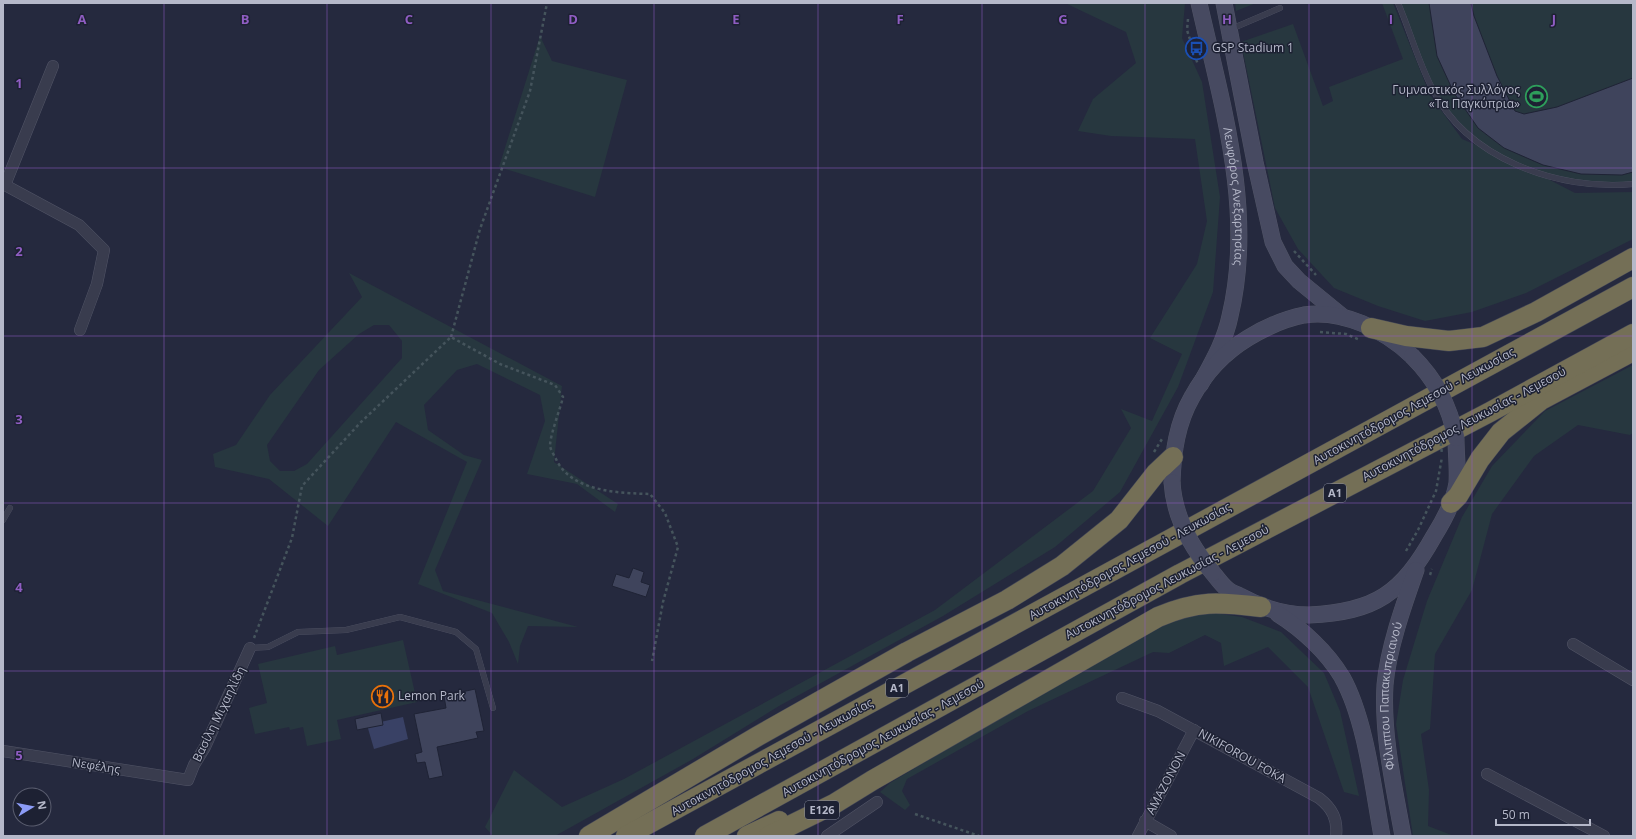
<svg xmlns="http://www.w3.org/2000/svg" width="1636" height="839" viewBox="0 0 1636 839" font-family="'Open Sans',sans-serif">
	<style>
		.green { fill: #27373f; fill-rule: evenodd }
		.water { fill: #394165 }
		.building { fill: #3f445c; stroke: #1f2335 }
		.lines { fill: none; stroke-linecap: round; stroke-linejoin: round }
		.lane-casing { stroke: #515466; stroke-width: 6 }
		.street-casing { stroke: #515466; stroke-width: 12 }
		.secondary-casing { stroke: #515466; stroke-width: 17 }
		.highway-casing { stroke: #404456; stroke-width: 21 }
		.path { stroke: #45545c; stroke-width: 2.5; stroke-dasharray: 3 3; stroke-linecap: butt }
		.lane { stroke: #393c4e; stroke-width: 5.5 }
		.street { stroke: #393c4e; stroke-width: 11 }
		.secondary { stroke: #474a61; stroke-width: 16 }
		.highway { stroke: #746f56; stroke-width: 20 }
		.secondary-bridge-casing { stroke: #515466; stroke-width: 17; stroke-linecap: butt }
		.path-bridge { stroke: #45545c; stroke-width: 2.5; stroke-dasharray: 3 3; stroke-linecap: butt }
		.secondary-bridge { stroke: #474a61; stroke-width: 16 }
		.grid { fill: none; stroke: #8f5dc2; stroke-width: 1; stroke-opacity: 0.55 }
		.labels { text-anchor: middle; stroke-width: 3; stroke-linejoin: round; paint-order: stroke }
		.shield { fill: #1d2133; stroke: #878b9c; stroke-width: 1 }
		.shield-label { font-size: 11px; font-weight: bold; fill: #b5b8c9 }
		.poi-label { font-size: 12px; fill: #b5b8c9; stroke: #1d2133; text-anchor: start }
		.street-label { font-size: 12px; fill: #b5b8c9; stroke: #1d2133 }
		.grid-label { font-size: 13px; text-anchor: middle; font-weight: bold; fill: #8f5dc2; stroke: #1d2133; stroke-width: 3; stroke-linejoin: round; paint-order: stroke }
	</style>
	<rect width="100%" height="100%" fill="#25293e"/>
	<g class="green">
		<path d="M1065,3H1185L1182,38L1202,82L1220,197L1213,292L1178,387L1120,492L1055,547L943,616L779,706L693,759L555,836H493L485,827L514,770L562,807L624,779L935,610L1093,491L1131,428L1121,409L1152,421L1182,354L1150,338L1197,264L1207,221L1195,139L1111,136L1078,131L1093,99L1136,63L1126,32Z"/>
		<path d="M1235,3H1256L1236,11Z"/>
		<path d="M1382,3H1393L1430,95L1462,139L1481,147L1450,118L1428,76L1401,3H1633V186L1589,187L1548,179L1575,193L1633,192V239L1526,293L1472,312L1425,321L1378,306L1334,288L1298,249L1275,208L1241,42L1293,24L1323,106L1333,101L1329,87L1403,59Z"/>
		<path d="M540,36L552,61L627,80L595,197L499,167Z"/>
		<path d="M349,273L562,386L554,462L618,504L615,512L577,484L527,474L545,421L540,395L477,364L457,370L424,405L428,430L464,455L482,460L435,570L443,591L578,627L528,626L520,646L518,664L509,642L492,613L418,584L467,462L396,422L328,526L269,479L215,467L213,454L236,445L270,395L362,297ZM374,325H389L402,341V358L307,464L294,471H280L270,461L267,445L319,370L359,334Z"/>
		<path d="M1633,365V433L1630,435L1578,425L1534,456L1492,514L1472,590L1435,654L1430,729L1421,734L1429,790L1428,826L1454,836H1413L1396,724L1403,680L1427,601L1462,517L1492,466L1545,411Z"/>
		<path d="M1199,611L1242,617L1281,632L1324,673L1340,711L1359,796L1344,792L1308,687L1268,647L1224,666L1221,643L1205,635L1169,653L1153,652L1028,711L907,779L902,791L910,805L905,810L880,792L890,783L1148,629Z"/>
		<path d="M403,640L417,702L337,720L341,739L307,746L303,727L290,730L289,727L255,734L249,708L267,703L258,664L335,646L337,655Z"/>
	</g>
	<path class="water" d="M403,717L408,739L374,749L367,725Z"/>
	<g class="building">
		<path d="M1429,3H1471L1474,16L1497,76L1515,111L1524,114L1557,107L1633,78V172L1622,175L1581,174L1543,165L1504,148L1478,128L1454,93L1437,56Z"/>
		<path d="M633,568L644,572L641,582L650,585L646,597L612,586L616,574L629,578Z"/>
		<path d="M475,689L484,731L476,732L478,738L437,747L443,776L429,779L425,762L417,763L415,754L422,752L414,714L446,708L444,696Z"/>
		<path d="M381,713L383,725L357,730L355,719Z"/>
	</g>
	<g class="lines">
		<defs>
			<g id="lane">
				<path d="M1398,3C1410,31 1418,61 1432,88C1467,159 1558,191 1633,184"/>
				<path d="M1231,29L1280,8"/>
				<path d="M3,520L10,508"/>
				<path d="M250,648L268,647L298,632L346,630L400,617L456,632L476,649L493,708"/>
			</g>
			<g id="street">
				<path d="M3,184L79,225L104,250L97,284L80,330"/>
				<path d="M5,185L53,66"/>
				<path d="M1573,644L1633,680"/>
				<path d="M1122,698L1158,711L1319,798C1332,808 1338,819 1336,836"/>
				<path d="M3,751L188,780L194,765L205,747L250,648"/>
				<path d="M1487,774L1604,836"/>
				<path d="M1145,821L1171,836"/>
				<path d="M827,836L877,802"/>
				<path d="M1138,836L1194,730"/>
			</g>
			<g id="secondary">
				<path id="s1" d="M1199,3C1222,105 1255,211 1230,316C1225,341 1212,363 1200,385"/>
				<path d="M1224,3L1255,162L1273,242L1285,266L1299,281L1343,317"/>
				<path d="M1172,482C1173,452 1177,423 1192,397C1205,373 1225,352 1248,338C1266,327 1284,319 1304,315C1342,309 1385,330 1412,356"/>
				<path d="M1213,573C1217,578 1222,585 1227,589C1230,592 1236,594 1240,596C1262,608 1284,615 1309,615C1376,612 1402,593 1434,536C1444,520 1454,502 1457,483C1458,469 1456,453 1456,438"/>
				<path d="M1278,614C1302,629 1327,652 1342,677C1366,720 1373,788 1382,836"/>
				<path id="s2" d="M1403,836C1394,786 1382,736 1385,685C1388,649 1404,604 1416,570"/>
			</g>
			<g id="highway">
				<path d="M1371,328L1406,336L1449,341L1483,337L1536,312L1633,258"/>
				<path d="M1451,503L1458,496L1480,459L1501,432L1541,400L1633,351"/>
				<path d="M589,836L758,736L907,652L1007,600L1062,566L1119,520L1156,473L1173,457"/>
				<path d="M626,836L1633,287"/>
				<path d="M705,836L1180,574L1490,412L1633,334"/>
				<path d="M747,836L779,821"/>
				<path d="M769,836L834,804L873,780L1158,617C1198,600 1219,602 1261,607"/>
			</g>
		</defs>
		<use href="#lane" class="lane-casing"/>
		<use href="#street" class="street-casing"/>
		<use href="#secondary" class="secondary-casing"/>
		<use href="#highway" class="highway-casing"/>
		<g class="path">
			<path d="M1188,19L1187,30L1198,65"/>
			<path d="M1294,251L1316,275"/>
			<path d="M1320,332L1346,334L1360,340"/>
			<path d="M451,337L480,229L530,91L547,3"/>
			<path d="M1154,452L1162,439"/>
			<path d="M1406,551L1418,530L1436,491L1442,457"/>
			<path d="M1430,575L1432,569"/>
			<path d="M254,638L292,538L302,486L360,423L451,337L500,364L555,385L563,397C560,410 551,432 550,445C550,449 554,455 556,459C571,492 619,493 650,494L665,513L678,547L663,602L652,661"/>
			<path d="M915,814L979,836"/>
		</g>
		<use href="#lane" class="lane"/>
		<use href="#street" class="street"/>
		<use href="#secondary" class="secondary"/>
		<use href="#highway" class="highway"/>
		<defs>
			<g id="secondary-bridge">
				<path d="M1412,356C1436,380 1449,405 1456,438"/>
				<path d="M1172,482C1174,517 1191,547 1213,573"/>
			</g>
		</defs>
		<use href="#secondary-bridge" class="secondary-bridge-casing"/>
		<path class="path-bridge" d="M1440,437L1442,454"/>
		<use href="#secondary-bridge" class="secondary-bridge"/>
	</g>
	<path class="grid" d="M164,3V836M327,3V836M491,3V836M654,3V836M818,3V836M982,3V836M1145,3V836M1309,3V836M1472,3V836M3,168H1633M3,336H1633M3,503H1633M3,671H1633"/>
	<defs>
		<symbol id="bus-ring" viewBox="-11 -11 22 22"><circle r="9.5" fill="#1d2133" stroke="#1a4fb4" stroke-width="1.5"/><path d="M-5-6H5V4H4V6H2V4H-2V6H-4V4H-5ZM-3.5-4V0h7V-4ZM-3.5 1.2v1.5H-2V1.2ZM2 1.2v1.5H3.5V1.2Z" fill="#1a4fb4"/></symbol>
		<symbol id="stadium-ring" viewBox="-11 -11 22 22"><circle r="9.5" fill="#1d2133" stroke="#2e9e5b" stroke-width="1.5"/><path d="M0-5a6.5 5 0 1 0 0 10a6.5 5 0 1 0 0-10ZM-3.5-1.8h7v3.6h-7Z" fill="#2e9e5b"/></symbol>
		<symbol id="restaurant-ring" viewBox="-11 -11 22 22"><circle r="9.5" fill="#1d2133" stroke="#e8710a" stroke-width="1.5"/><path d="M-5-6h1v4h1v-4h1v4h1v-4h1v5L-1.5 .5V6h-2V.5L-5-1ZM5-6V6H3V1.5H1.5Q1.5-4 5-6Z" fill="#e8710a"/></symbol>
	</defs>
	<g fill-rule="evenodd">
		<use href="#bus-ring" x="1184" y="36" width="25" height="25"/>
		<use href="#stadium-ring" x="1524" y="84" width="25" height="25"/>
		<use href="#restaurant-ring" x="370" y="684" width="25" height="25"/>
	</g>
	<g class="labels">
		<g class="shield">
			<rect x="1324" y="484" width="22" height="18" rx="3"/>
			<rect x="886" y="679" width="22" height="18" rx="3"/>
			<rect x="805" y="801" width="34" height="18" rx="3"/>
		</g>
		<g class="shield-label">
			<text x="1335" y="497">A1</text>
			<text x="897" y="692">A1</text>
			<text x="822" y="814">E126</text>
		</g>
		<g class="poi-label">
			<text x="1212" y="52">GSP Stadium 1</text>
			<text x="1520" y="94" text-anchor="end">Γυμναστικός Συλλόγος<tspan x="1520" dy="14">«Τα Παγκύπρια»</tspan></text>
			<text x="398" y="700">Lemon Park</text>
		</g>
		<g class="street-label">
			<text dy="4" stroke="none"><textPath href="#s1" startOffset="197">Λεωφόρος Ανεξαρτησίας</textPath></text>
			<text transform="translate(1414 406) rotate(-29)" y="4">Αυτοκινητόδρομος Λεμεσού - Λευκωσίας</text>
			<text transform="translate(1464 424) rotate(-28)" y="4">Αυτοκινητόδρομος Λευκωσίας - Λεμεσού</text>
			<text transform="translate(1130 561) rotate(-29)" y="4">Αυτοκινητόδρομος Λεμεσού - Λευκωσίας</text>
			<text transform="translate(1167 582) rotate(-28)" y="4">Αυτοκινητόδρομος Λευκωσίας - Λεμεσού</text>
			<text dy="4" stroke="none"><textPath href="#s2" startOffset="142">Φίλιππου Παπακυπριανού</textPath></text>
			<text transform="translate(219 714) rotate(-64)" y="4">Βασίλη Μιχαηλίδη</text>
			<text transform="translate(883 738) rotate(-29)" y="4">Αυτοκινητόδρομος Λευκωσίας - Λεμεσού</text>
			<text transform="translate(1242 756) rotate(29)" y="4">NIKIFOROU FOKA</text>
			<text transform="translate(772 757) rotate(-29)" y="4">Αυτοκινητόδρομος Λεμεσού - Λευκωσίας</text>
			<text transform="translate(96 766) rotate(9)" y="4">Νεφέλης</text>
			<text transform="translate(1166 783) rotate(-62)" y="4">AMAZONON</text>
		</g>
	</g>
	<g class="grid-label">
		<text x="82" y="24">A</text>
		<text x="245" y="24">B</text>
		<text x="409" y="24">C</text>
		<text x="573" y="24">D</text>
		<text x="736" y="24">E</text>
		<text x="900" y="24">F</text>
		<text x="1063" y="24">G</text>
		<text x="1227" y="24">H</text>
		<text x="1391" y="24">I</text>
		<text x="1554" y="24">J</text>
		<text x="19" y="88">1</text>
		<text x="19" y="256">2</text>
		<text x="19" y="424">3</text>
		<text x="19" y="592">4</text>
		<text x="19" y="760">5</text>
	</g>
	<rect width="1636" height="839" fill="none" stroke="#b5b8c9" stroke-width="8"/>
	<g transform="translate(32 807) rotate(80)"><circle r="19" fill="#1d2133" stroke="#5a5d6f"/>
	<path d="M0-3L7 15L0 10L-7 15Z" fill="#8c9cf7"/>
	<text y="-6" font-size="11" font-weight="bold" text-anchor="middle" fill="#b5b8c9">N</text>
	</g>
	<path d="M1496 819v6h94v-6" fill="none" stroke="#b5b8c9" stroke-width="2"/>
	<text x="1502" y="819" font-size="12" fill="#b5b8c9" stroke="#1d2133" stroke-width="3" paint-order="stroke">50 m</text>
</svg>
